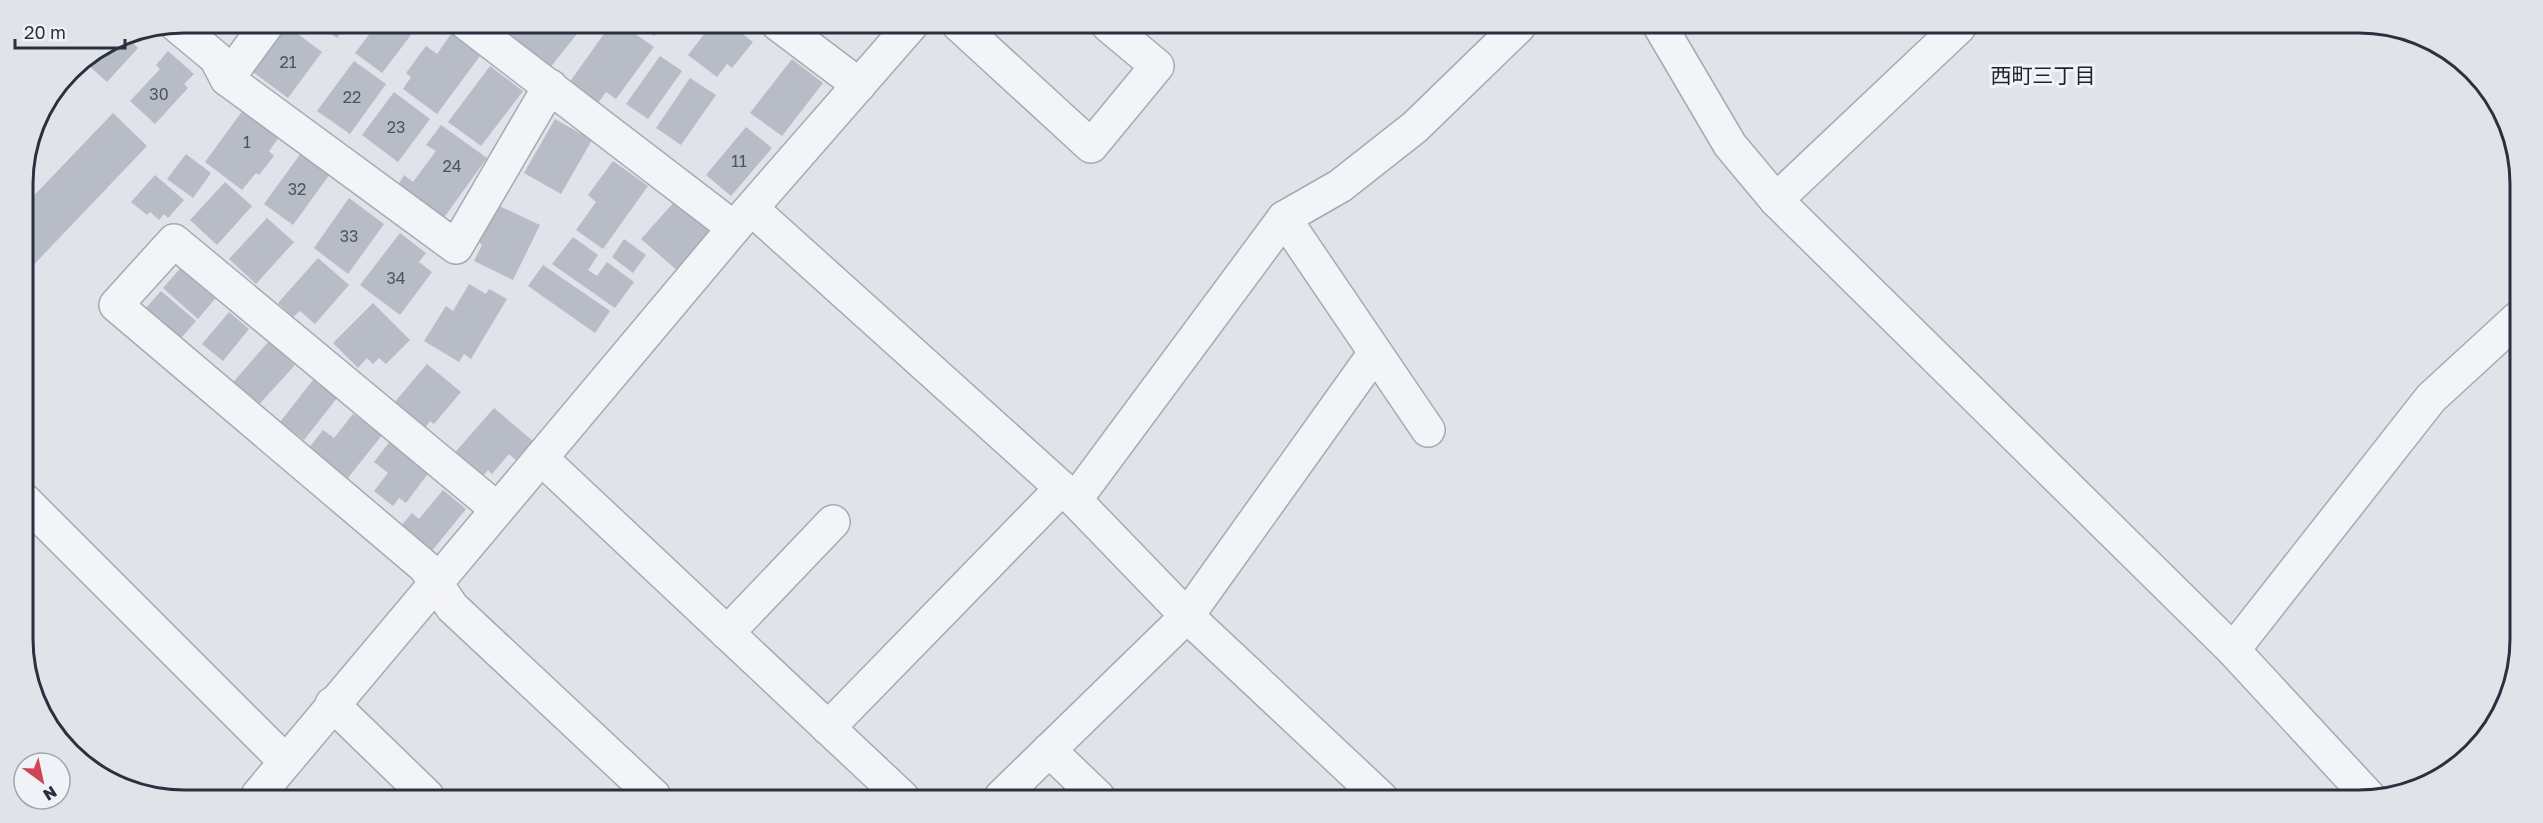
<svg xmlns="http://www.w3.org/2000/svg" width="2543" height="823" viewBox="0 0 2543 823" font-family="'Golos Text','Noto Sans JP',sans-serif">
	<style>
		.building { fill: #b7bcc6 }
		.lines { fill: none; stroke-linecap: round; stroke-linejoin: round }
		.minor-casing { stroke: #a5aab3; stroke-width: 36 }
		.minor { stroke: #f3f4f7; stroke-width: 33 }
		.labels { text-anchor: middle; stroke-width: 6; stroke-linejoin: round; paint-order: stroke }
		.number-label { font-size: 16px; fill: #4c5462 }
		.neighbourhood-label { font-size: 21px; fill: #1b2231; stroke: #f0f2f7 }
		.rim { fill: none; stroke: #293141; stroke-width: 3 }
	</style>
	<rect width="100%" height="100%" fill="#e0e3e9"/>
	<g class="building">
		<path d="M315,23H348L337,38Z"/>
		<path d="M378,23H420L382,73L355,53Z"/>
		<path d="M494,23L585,24L549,69L493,25Z"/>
		<path d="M611,24H621L654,47L616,99L606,92L598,103L569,83Z"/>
		<path d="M638,24H665L654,36Z"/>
		<path d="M712,24H730L753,42L732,68L727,64L717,77L688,55Z"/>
		<path d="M287,26L322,52L288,98L253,72Z"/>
		<path d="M124,34L138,48L107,82L85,62Z"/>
		<path d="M451,34L480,56L437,114L403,89L411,77L406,73L426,46L437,54Z"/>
		<path d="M168,51L194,74L184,84L188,88L155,124L130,101L160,69L156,65Z"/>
		<path d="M660,56L682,71L648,119L626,104Z"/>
		<path d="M792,59L823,83L782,136L750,113Z"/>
		<path d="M354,61L386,84L350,134L317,111Z"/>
		<path d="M490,66L523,91L481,146L448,122Z"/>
		<path d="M690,78L716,95L681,145L656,128Z"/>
		<path d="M394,92L430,119L398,162L362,135Z"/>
		<path d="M246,106L282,133L269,151L274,156L259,175L256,173L242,190L205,162Z"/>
		<path d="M113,113L147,146L23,276V207Z"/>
		<path d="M555,119L592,140L561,194L524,173Z"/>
		<path d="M441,125L487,158L443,219L397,187L404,175L413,182L436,151L426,145Z"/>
		<path d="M746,127L772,148L731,196L706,175Z"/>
		<path d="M301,153L330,174L293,225L264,204Z"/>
		<path d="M186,154L211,173L193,198L167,179Z"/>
		<path d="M613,161L648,186L603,249L576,230L596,202L588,195Z"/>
		<path d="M155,175L184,200L168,218L164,214L159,220L150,212L147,215L131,202Z"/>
		<path d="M225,182L252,206L217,245L190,220Z"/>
		<path d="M349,198L384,224L348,274L314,248Z"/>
		<path d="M676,200L714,233L679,272L641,239Z"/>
		<path d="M497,205L540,225L513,280L474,261L482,245L479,242Z"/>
		<path d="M267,218L294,242L256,284L229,259Z"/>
		<path d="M400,233L426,253L419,262L432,272L400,315L360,285Z"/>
		<path d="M573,237L598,255L588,270L597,276L607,262L634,282L615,308L552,264Z"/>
		<path d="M624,239L646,255L633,273L612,257Z"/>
		<path d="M318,258L349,285L315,324L300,311L293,317L278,303Z"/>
		<path d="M184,264L219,294L198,319L163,288Z"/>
		<path d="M543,265L610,311L595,333L528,286Z"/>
		<path d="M469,284L486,294L489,289L507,299L471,359L464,354L459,362L424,341L446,306L453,311Z"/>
		<path d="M161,291L196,321L174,346L139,316Z"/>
		<path d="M373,303L410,340L386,364L379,358L373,364L367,358L358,368L333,343Z"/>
		<path d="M229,312L249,329L223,361L202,344Z"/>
		<path d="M269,341L295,365L254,410L229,387Z"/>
		<path d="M427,364L461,392L434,424L430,421L425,428L394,403Z"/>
		<path d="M313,380L337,398L304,440L280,422Z"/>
		<path d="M494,408L534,442L518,462L509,454L492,474L488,470L479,481L451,457Z"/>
		<path d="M353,414L363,421L369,414L387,429L343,484L305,453L323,430L334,438Z"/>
		<path d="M391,440L430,471L406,503L399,498L393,506L374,491L388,473L374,462Z"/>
		<path d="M443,490L466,509L431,552L400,527L412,513L419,519Z"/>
	</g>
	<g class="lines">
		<defs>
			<g id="minor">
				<path d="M466,23L734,228"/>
				<path d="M175,24L216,58L227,79L456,247L550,86"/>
				<path d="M778,24L859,85"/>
				<path d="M958,24L1091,146L1157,66L1108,25"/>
				<path d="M1660,26L1730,145L1776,200L2233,650L2371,799"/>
				<path d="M227,79L268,23"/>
				<path d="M1776,200L1959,27"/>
				<path d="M752,209L1075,500L1187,616L1381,798"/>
				<path d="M1284,218L1428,430"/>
				<path d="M541,458L902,797"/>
				<path d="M1075,500L1284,218L1340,186L1415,127L1519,26"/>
				<path d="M25,501L285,761"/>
				<path d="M497,509L174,241L116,305L425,567L452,607L654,796"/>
				<path d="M727,633L833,522"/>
				<path d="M2233,650L2431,398L2517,319"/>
				<path d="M332,704L427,796"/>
				<path d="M828,728L1061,489"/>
				<path d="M1049,750L1098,797"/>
				<path d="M258,795L734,228L912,24"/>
				<path d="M1001,797L1187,616L1375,353"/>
			</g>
		</defs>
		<use href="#minor" class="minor-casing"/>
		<use href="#minor" class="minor"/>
	</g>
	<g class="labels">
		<g class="number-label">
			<text x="288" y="68">21</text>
			<text x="159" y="100">30</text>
			<text x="352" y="103">22</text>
			<text x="396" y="133">23</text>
			<text x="247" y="148">1</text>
			<text x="739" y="167">11</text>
			<text x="452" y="172">24</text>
			<text x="297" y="195">32</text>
			<text x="349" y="242">33</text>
			<text x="396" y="284">34</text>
		</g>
		<g class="neighbourhood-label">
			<text x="2043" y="83">西町三丁目</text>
		</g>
	</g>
	<path d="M0 0H2543V823H0ZM184 33H2359A151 151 0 0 1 2510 184V639A151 151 0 0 1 2359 790H184A151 151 0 0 1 33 639V184A151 151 0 0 1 184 33Z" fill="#e0e3e8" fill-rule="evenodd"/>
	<path class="rim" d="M184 33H2359A151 151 0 0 1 2510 184V639A151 151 0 0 1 2359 790H184A151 151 0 0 1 33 639V184A151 151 0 0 1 184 33Z"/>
	<g transform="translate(42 781) rotate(147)"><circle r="28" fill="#f0f2f7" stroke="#a0a5ae" stroke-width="1.5"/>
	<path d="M0-4.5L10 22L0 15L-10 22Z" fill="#ce4556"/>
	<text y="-9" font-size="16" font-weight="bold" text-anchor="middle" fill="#293141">N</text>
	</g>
	<path d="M15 39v9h110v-9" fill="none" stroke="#293141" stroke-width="3"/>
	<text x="24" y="39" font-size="18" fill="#293141" stroke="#f0f2f7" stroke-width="4.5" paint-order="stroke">20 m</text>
</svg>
